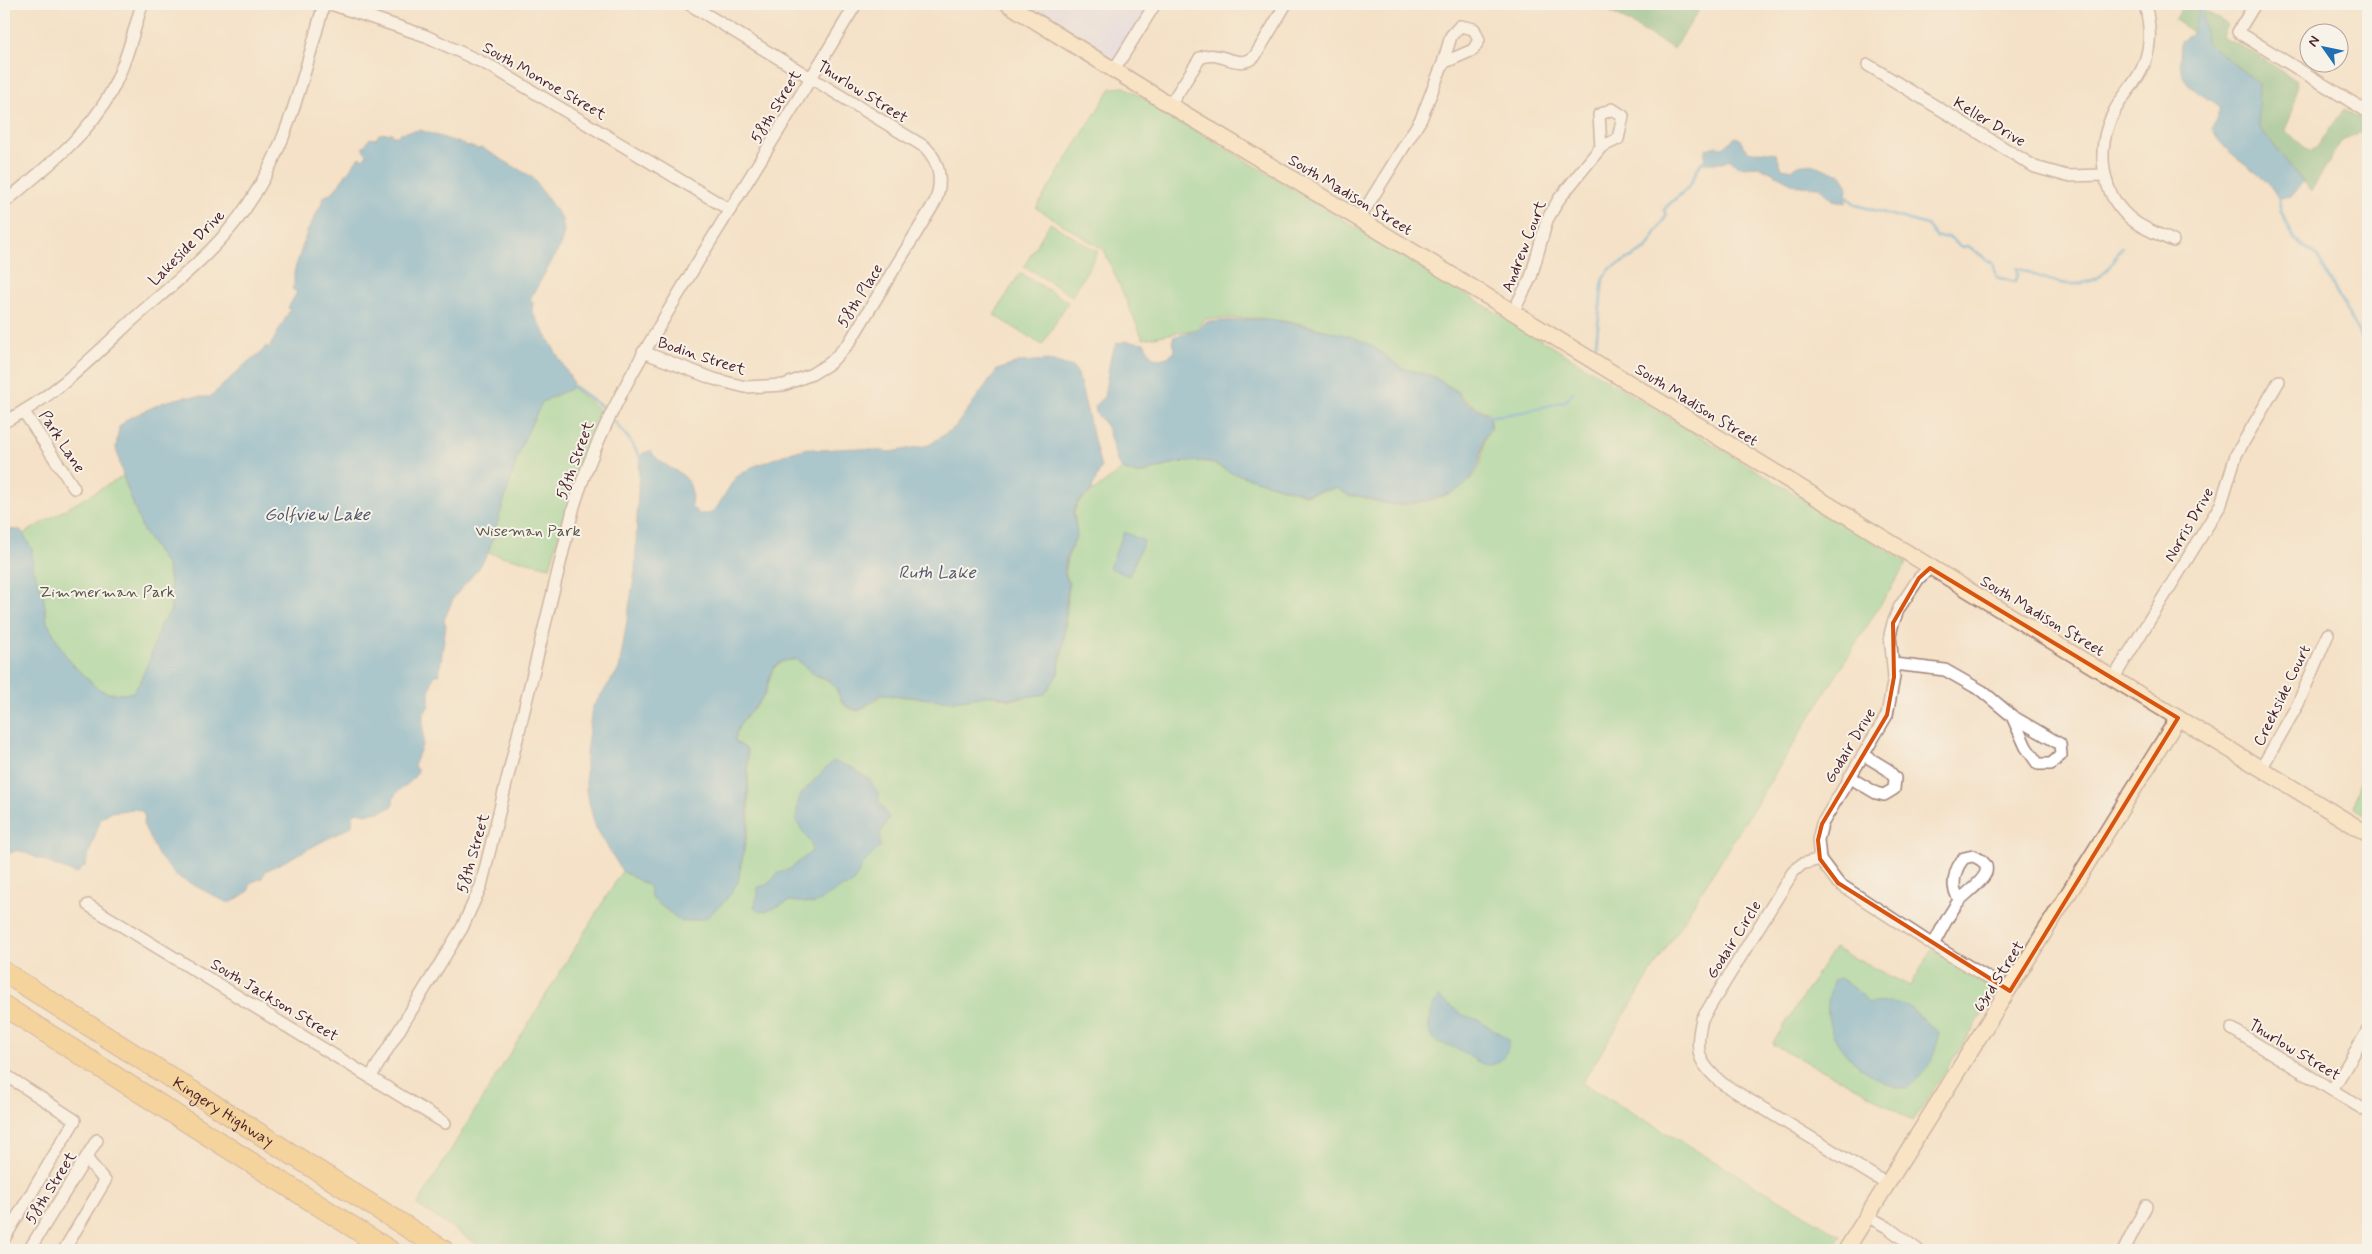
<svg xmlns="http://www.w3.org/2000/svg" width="2372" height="1254" viewBox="0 0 2372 1254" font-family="Mynerve,sans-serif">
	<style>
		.built { fill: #d8d7f8 }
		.green { fill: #84d494; stroke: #677a60 }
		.forest { fill: #6bb67e; stroke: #5a6a54 }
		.water { fill: #56a6d0; stroke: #50627e }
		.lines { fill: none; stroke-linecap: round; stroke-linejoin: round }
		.stream { stroke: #56a6d0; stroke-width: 3 }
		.street-casing { stroke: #9f8079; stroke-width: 14 }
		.secondary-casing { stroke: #9f8079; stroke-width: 18 }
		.highway-casing { stroke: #9f8079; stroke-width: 22 }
		.street { stroke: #fff; stroke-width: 11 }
		.secondary { stroke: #fce6c4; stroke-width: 15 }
		.highway { stroke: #f7c06c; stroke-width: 20 }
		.marked { fill: none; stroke: #d8530f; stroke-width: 4; stroke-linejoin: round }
		.labels { text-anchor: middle; stroke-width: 4; stroke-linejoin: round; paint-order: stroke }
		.street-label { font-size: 16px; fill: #4a1f2b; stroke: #f7f3e8 }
		.park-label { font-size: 16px; fill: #5b554a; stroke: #f7f3e8 }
		.water-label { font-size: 18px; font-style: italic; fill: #4f556d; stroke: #f7f3e8 }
	</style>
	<rect width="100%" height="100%" fill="#f7f3e8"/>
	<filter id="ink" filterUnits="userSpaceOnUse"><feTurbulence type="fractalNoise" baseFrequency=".02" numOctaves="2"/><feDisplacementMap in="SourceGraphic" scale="10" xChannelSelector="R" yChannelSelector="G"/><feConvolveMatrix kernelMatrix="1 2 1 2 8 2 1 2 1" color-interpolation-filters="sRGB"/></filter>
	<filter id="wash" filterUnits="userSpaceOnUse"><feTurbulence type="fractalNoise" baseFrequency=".0096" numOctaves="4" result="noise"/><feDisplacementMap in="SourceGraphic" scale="20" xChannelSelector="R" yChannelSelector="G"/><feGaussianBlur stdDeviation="1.12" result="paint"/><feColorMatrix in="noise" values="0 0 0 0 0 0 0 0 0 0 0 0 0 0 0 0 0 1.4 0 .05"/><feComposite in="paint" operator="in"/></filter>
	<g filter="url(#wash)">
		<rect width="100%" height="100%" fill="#f4e1c7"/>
		<path class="built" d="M1003,4H1155L1114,70Z"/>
		<g class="green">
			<path d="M1125,87L1907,562L1582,1083L1841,1236L1832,1250H486L417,1205L622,871L649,886L738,881L749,825L748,750L735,741C737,719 754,712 764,696C769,687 769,674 775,667C781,660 790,660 797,660C802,664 807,669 812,673C819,678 827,678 833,685C844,697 836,708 859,711L882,695L953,701L993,695L1010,700L1045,694L1058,674L1064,643L1069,584L1065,571L1067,559L1077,534L1074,512L1079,502L1122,469L1138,475L1176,463L1200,461L1211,463L1232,473L1306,495L1337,488L1350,497L1357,496C1370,499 1385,505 1399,505C1427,504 1466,494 1479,467C1485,454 1481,437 1492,428L1490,414L1466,401L1457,391L1433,376L1402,368L1372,346L1353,337L1298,323L1261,318L1205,319L1197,329L1143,339L1104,250L1036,208L1111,88Z"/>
			<path d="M1050,223L1098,252L1072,296L1024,266Z"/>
			<path d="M1020,273L1068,302L1042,345L994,315Z"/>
			<path d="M572,387L601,411L573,484L550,567L488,553L521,446L542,402Z"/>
			<path d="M123,476L143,531L167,566L171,588V611L160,625L151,656L139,684L133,692L126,694L108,693L97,688L73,665L64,653L47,622L43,594L33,569L32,549L23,534Z"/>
			<path d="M2368,737V816L2354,808Z"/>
			<path d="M1834,948L1910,986L1932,950L1998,990L1913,1121L1859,1089L1772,1044Z"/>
		</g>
		<g class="forest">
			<path d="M1597,4H1703L1674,49Z"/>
			<path d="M2184,4H2194L2227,24L2222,37L2251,51L2297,81L2293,111L2285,130L2310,152L2317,147L2344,109L2368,123L2364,131L2342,140L2311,191L2259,127L2258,117L2206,42L2175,20Z"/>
		</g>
		<g class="water">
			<path d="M2200,10L2203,15L2206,42L2259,84L2258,117L2259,127L2303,182L2292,196L2278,198C2263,168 2227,160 2212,130L2220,108C2215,101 2211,101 2205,97C2178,80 2179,70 2181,41L2191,35Z"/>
			<path d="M420,130L478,149L482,148L532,177L562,219L564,232L560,247L530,299L533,303L532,311L573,382L570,389L542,402L521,446L488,553L479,568L454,597L444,620L446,625L439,675H434L429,693V706L423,715V743L414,766L418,771C408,791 392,786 393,806L377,813L376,811L366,814L357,812L353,815L352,826L266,871L262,878L250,883L249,891L232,902H226L176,876L158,855L143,824L145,819L143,812L136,809L110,812L101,818L85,866L76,874L18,850L4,856V529L21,530L32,549L33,569L43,594L47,622L64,653L73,665L97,688L108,693L126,694L133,692L139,684L151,656L160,625L171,611V588L167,566L143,531L123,476L116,448L119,427L127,419L164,402L184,397H210L252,358L258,356L266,346L269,348L290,310L288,308L297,292L292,289L294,285V272L307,232L323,201L322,198L334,191L359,157L363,159L367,154L362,149L370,138L376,139L379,134L392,133V136H398L400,133Z"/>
			<path d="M1736,137L1740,139C1748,161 1760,147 1776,154L1782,168L1792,170C1806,155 1824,172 1840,173L1847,184L1846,203L1833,200L1819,187L1797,186L1759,166L1740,167L1735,165L1730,159L1723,163H1704L1705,149L1717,146L1723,147Z"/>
			<path d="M1261,319L1298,324L1353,337L1372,346L1401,368L1432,376L1457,392L1465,402L1489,415L1491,428C1479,438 1484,460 1474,473C1471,477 1468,482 1465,485C1448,498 1404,507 1383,503C1372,500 1362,495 1350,496L1337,488L1305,494L1232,473L1211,462L1200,461L1176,463L1138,474L1122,469L1118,464L1107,427L1096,413L1095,405L1104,397L1111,355L1116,344L1126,341L1144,343L1153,358L1160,359L1170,356L1174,351L1173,337L1199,329L1206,322Z"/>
			<path d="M1049,360L1073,367L1078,374L1101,468L1091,491L1078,502L1073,512L1077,534L1066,559L1064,571L1068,584L1063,643L1057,675L1045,694L1010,699L993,695L953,701L881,694L859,710C834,707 844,690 827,679C824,677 819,676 816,675C809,671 803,664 797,659C789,660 781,660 775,666C768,674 769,687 764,695C754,712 736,719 735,741L747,750L748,825L738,882L726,900L706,918L682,922L651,898L649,886L622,871L595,826L586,790V753L592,708L619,669L635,572L639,466L643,453L651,451C667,476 697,466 691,506L699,514H709L717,507L735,478L752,467L786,454L808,448L819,450L854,448L891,452L929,445L955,427L997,370L1020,362Z"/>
			<path d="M1124,532L1144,541L1129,576L1109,568Z"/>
			<path d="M833,761L853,768L871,781L878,794L879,802L889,818L880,834V847L863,864L852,885L842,887L815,904L790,901L767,911L759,912L754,907L758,895V887L767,885L778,873L790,869L812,851L811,844L796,821L798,802L802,793Z"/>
			<path d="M1840,978L1863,996L1868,1003L1893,1002L1908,1006L1938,1032C1940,1056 1924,1073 1907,1089C1892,1087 1880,1081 1868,1073C1834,1050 1818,1019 1834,980Z"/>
			<path d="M1438,997L1463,1015L1479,1020L1508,1039C1509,1046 1507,1055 1501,1060C1483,1075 1469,1052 1453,1047C1446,1044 1433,1043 1430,1034C1426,1023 1432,1006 1438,997Z"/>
		</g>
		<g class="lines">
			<g class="stream">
				<path d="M2201,15L2204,4"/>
				<path d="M1843,193L1856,205L1927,225L1936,237H1948L1962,247L1968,246L1992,263L1997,277L2015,282L2018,275L2017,268C2045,278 2074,295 2101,275C2110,269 2116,255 2122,247"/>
				<path d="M2278,195L2281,211L2294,239L2317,256L2368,350"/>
				<path d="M1596,344L1603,278L1610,269L1646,249L1666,216L1664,210C1671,200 1681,196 1688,187C1694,180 1695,170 1702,162L1708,161"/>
				<path d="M569,383L602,407"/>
				<path d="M1487,417L1523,412L1566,401L1573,392"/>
				<path d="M614,421L629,439L643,461"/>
			</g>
		</g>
	</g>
	<g filter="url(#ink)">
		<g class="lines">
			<defs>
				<g id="street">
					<path d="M331,4L426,36L494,68L730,210"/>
					<path d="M2145,4C2150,25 2152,43 2144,64C2138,82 2122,95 2114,112C2095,148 2100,197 2135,222C2146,230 2161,235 2173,241"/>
					<path d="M2255,4L2238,32L2368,112"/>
					<path d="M1868,65L2035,167L2067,176L2104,175"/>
					<path d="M1114,70L1155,4"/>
					<path d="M1170,105L1200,58C1220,48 1238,72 1255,56L1286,4"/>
					<path d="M4,203C42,170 85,139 110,94C125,66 133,34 142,4"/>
					<path d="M1359,219L1421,119L1443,63L1473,50L1479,40L1474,29L1460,26L1451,36L1443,63"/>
					<path d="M1513,312L1531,277L1547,220L1559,199L1601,147L1618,139L1623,116L1612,109L1599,115L1601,147"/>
					<path d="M643,352L714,379L745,387L784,385L812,374L830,363L849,343L935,202C943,182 940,162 925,147L689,4"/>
					<path d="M24,412L74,488"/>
					<path d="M4,422C52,398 89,361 128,324C161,294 198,266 228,231C284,166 301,84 324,4"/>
					<path d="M1894,664L1945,670L1982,691L2012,716"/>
					<path d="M2113,679L2221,504L2236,455L2279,381"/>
					<path d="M2012,716L2060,744L2061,755L2051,764H2038L2026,747Z"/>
					<path d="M2261,769L2298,704L2328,634"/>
					<path d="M1849,777L1876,793L1884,795L1894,789L1895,778L1887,769L1864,755"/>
					<path d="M1820,859L1802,864L1793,872L1702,1019C1694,1052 1698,1063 1723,1084L1887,1184"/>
					<path d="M1820,859L1818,840L1822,824L1887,715L1894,677L1890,635L1893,623L1899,608L1919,578L1930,568"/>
					<path d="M1820,859L1838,883L1933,945L2010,991"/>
					<path d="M88,905L445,1123"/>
					<path d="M1933,945C1941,931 1949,913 1959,901C1969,889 2006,869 1973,856L1964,858C1955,868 1949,888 1960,899"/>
					<path d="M2232,1029L2368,1112"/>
					<path d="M4,1074L75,1120L4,1239"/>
					<path d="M371,1076L462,928L481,886L574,506C602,415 653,337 702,255C754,171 805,88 856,4"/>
					<path d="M2332,1090L2368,1030"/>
					<path d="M1867,1216L1887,1227L1918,1250"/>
					<path d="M29,1250L97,1140"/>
					<path d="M64,1250L105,1181L87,1159"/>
					<path d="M2124,1250L2146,1206"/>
				</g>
				<g id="secondary">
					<path d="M1008,4L1170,105L1513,312L2368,834"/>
					<path d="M1846,1250L2178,718"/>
				</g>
				<g id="highway">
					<path id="s1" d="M4,972L443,1250"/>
					<path d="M4,1006L389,1250"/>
				</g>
			</defs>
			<use href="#street" class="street-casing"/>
			<use href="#secondary" class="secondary-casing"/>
			<use href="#highway" class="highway-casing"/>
			<use href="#street" class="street"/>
			<use href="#secondary" class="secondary"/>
			<use href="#highway" class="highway"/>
		</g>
	</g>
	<path d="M0 0H2372V1254H0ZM1930,568L2178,718L2010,991L1838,883L1820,859L1818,840L1822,824L1887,715L1894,677L1893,623L1919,578Z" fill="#f4e1c7" fill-opacity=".55" fill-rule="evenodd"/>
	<path class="marked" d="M1930,568L2178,718L2010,991L1838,883L1820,859L1818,840L1822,824L1887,715L1894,677L1893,623L1919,578Z"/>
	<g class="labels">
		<g class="street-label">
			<text transform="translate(545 80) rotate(30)" y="6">South Monroe Street</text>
			<text transform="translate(863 91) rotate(32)" y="6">Thurlow Street</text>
			<text transform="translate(775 106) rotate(-59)" y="6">58th Street</text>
			<text transform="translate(1990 121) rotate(31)" y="6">Keller Drive</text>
			<text transform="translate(1351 194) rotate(31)" y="6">South Madison Street</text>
			<text transform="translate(1523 246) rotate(-69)" y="6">Andrew Court</text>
			<text transform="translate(186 247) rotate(-45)" y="6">Lakeside Drive</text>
			<text transform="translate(859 295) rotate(-58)" y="6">58th Place</text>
			<text transform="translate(702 355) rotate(18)" y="6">Bodin Street</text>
			<text transform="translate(1697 404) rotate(32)" y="6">South Madison Street</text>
			<text transform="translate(63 441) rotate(57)" y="6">Park Lane</text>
			<text transform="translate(574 460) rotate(-70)" y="6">58th Street</text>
			<text transform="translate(2188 524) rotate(-60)" y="6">Norris Drive</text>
			<text transform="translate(2043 615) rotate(31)" y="6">South Madison Street</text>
			<text transform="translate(2281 695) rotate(-64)" y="6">Creekside Court</text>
			<text transform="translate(1849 745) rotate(-59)" y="6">Godair Drive</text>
			<text transform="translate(472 853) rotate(-74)" y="6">58th Street</text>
			<text transform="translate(1733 939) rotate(-58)" y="6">Godair Circle</text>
			<text transform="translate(1998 976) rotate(-58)" y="6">63rd Street</text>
			<text transform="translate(275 999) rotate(31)" y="6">South Jackson Street</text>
			<text transform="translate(2295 1049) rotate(31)" y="6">Thurlow Street</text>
			<text dy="6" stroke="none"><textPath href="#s1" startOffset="260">Kingery Highway</textPath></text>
			<text transform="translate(50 1187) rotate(-58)" y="6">58th Street</text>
		</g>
		<g class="park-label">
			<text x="528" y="536">Wiseman Park</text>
			<text x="107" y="597">Zimmerman Park</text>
		</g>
		<g class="water-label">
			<text x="317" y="520">Golfview Lake</text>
			<text x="937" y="578">Ruth Lake</text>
		</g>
	</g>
	<rect width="2372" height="1254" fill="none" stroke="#f7f3e8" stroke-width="20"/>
	<g transform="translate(2324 48) rotate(303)"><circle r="24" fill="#f7f3e8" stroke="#b29e9c"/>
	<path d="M0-4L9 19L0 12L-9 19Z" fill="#1f6fb2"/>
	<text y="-8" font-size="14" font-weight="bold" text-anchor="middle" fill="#4a1f2b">N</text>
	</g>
</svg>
